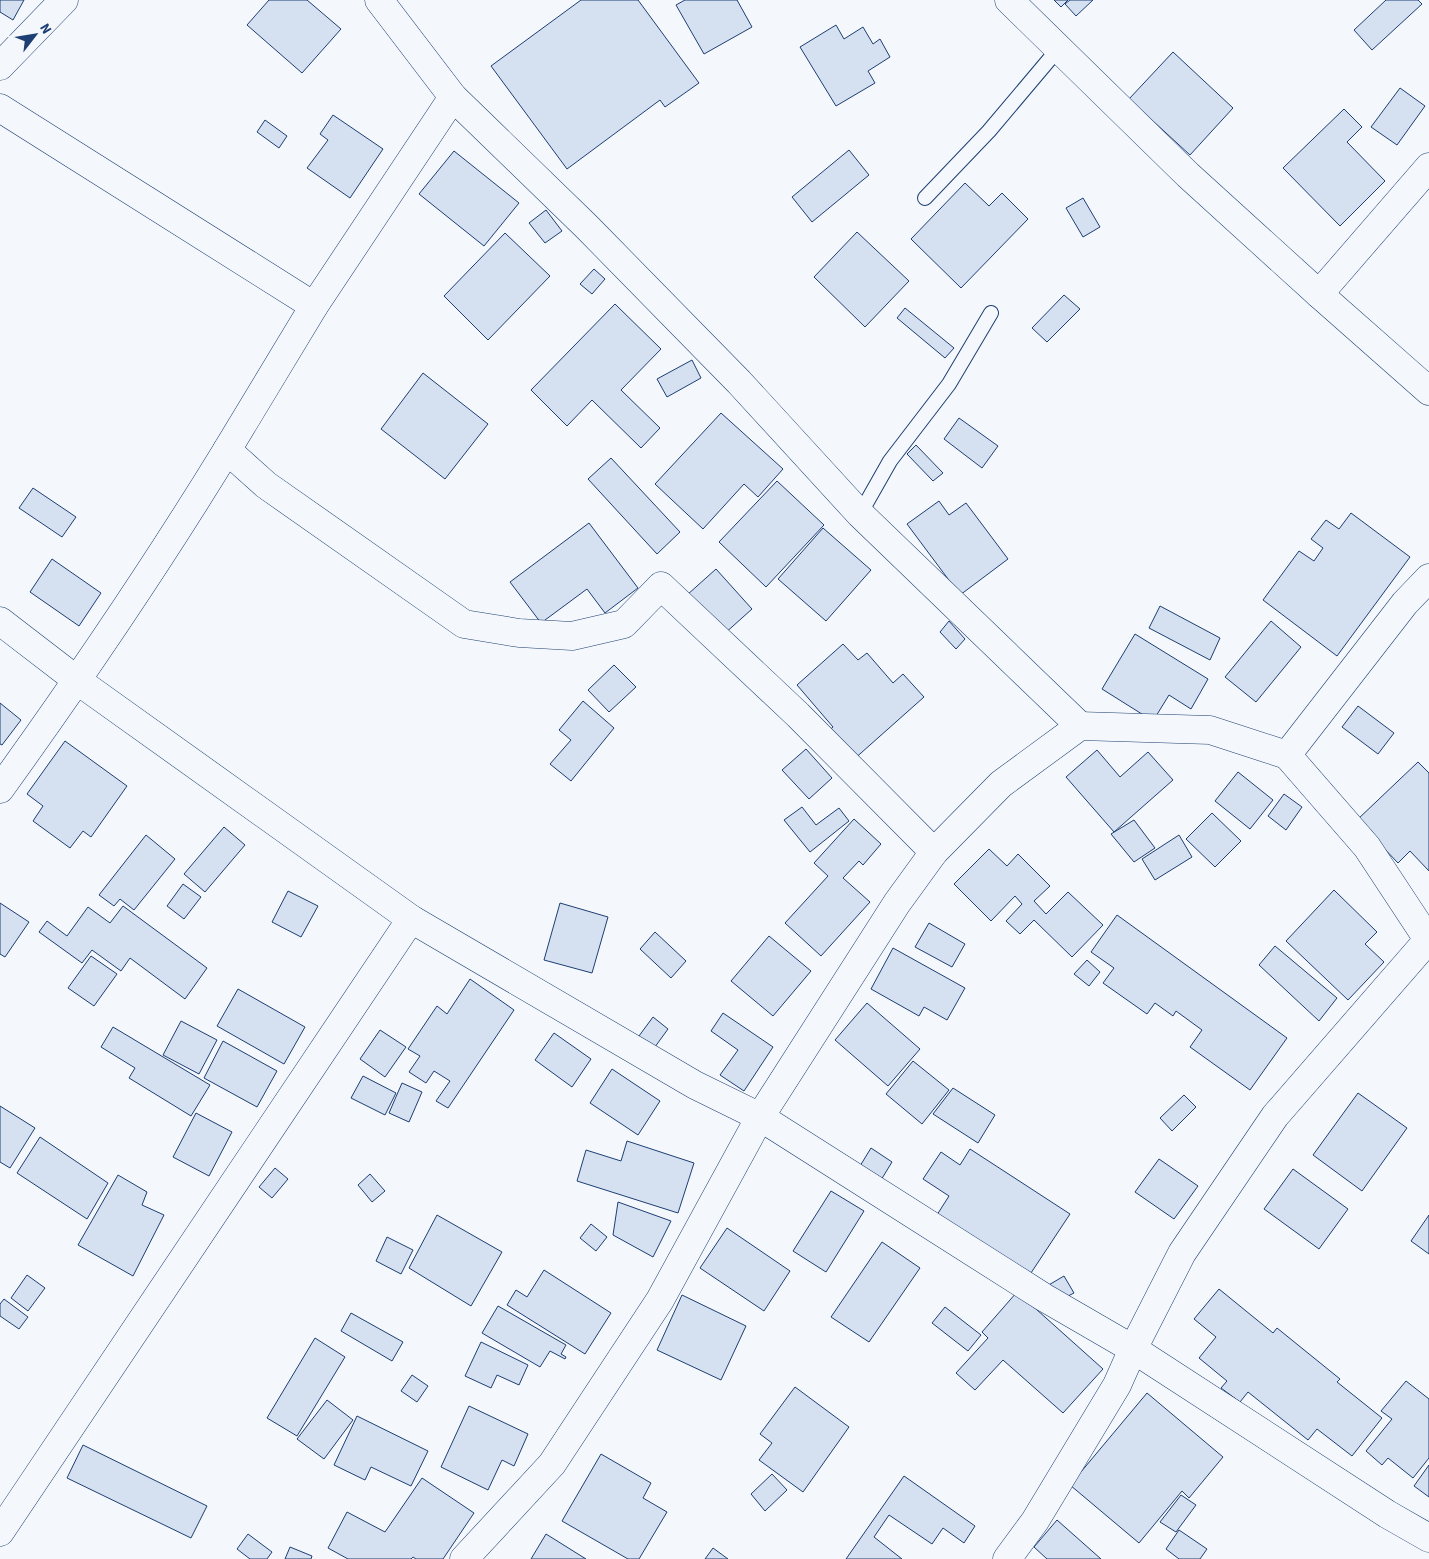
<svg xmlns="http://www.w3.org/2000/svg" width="1429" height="1559" viewBox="0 0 1429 1559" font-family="'Source Sans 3',sans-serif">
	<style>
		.building { fill: #d5e0f0; stroke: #1d3f73 }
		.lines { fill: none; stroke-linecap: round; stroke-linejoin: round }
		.service-casing { stroke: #1d3f73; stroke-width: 16 }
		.minor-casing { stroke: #1d3f73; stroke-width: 29 }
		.service { stroke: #f4f7fb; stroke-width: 14 }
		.minor { stroke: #f4f7fb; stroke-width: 28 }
	</style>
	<rect width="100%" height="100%" fill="#f4f7fb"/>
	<g class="building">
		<path d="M0,0H24L13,20L0,12Z"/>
		<path d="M269,0H307L341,29L302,73L247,25Z"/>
		<path d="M581,0H638L699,83L665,107L660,100L567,169L491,66Z"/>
		<path d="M685,0H737L752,27L704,54L676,5Z"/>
		<path d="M1054,0H1068L1061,7Z"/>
		<path d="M1070,0H1093L1076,16L1065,4Z"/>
		<path d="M1386,0H1418L1422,4L1372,50L1354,30Z"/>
		<path d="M836,25L844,39L863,27L873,44L880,39L890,57L868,71L875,83L836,106L800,47Z"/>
		<path d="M1173,52L1233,108L1190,155L1129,99Z"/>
		<path d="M1400,88L1425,106L1397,145L1371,127Z"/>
		<path d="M1344,109L1362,127L1347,142L1385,181L1340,226L1283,168Z"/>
		<path d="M333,115L383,149L350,198L307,168L328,140L320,134Z"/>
		<path d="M265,120L287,136L279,148L257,132Z"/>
		<path d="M849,150L869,175L812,222L792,197Z"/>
		<path d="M454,151L519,203L484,246L419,194Z"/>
		<path d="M965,183L989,206L1002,193L1028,219L961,288L911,239Z"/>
		<path d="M1083,198L1100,227L1083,237L1066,208Z"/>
		<path d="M546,210L562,231L545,243L529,223Z"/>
		<path d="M857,232L909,281L865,327L814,277Z"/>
		<path d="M505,233L550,276L488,340L444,296Z"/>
		<path d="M594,269L605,279L592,294L580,284Z"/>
		<path d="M1064,295L1080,309L1047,342L1032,328Z"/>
		<path d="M615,304L661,349L621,390L660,428L641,448L592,400L567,426L531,390Z"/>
		<path d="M905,308L954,348L945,358L897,318Z"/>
		<path d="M692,360L701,378L667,397L657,379Z"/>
		<path d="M423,373L488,424L445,479L381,429Z"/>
		<path d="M721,413L783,469L758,497L744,484L703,529L655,484Z"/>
		<path d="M959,418L998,446L982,468L944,439Z"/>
		<path d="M916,445L943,473L933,481L907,454Z"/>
		<path d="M611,458L680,532L657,554L588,479Z"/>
		<path d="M777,481L824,525L766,587L719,542Z"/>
		<path d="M33,488L76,517L62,537L19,508Z"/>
		<path d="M939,501L949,515L966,503L1008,559L960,595L907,524Z"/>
		<path d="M1351,513L1410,557L1337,656L1263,600L1299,551L1314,561L1323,548L1311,539L1326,520L1339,529Z"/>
		<path d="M589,523L638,588L605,613L587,589L541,623L510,582Z"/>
		<path d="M823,528L871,570L826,621L778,579Z"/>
		<path d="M52,559L101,593L79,626L30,592Z"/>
		<path d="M716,569L752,609L723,635L687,595Z"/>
		<path d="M1160,606L1220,638L1210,660L1149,628Z"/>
		<path d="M949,621L965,639L956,649L940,632Z"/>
		<path d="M1271,621L1301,647L1256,702L1225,677Z"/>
		<path d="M1135,634L1208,679L1191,709L1169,695L1153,721L1102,689Z"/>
		<path d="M843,644L858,660L867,653L893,683L903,674L924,697L852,761L827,732L833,727L797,685Z"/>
		<path d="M614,665L636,687L609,712L588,690Z"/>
		<path d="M583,701L614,728L571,781L550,764L571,740L559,730Z"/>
		<path d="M0,703L21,720L2,745L0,744Z"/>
		<path d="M1358,706L1394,733L1378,754L1342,727Z"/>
		<path d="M65,741L127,786L91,837L83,831L70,848L33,821L43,806L27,794Z"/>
		<path d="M806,749L832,778L809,799L782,770Z"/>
		<path d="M1097,750L1120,777L1148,752L1173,780L1114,832L1066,777Z"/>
		<path d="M1418,762L1429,773V871L1410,851L1398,863L1357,820Z"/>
		<path d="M1238,772L1273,800L1250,829L1215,801Z"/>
		<path d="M1284,794L1302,807L1286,830L1268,816Z"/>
		<path d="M802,807L816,825L839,808L849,821L810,852L784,820Z"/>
		<path d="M1212,813L1241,841L1215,867L1186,839Z"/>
		<path d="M854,819L881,844L863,865L859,861L843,878L870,902L821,956L785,923L828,876L814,863Z"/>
		<path d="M1134,820L1155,848L1134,862L1111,834Z"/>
		<path d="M224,827L245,845L205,892L184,874Z"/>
		<path d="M146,835L175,859L134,910L120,899L114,906L99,895Z"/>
		<path d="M1179,835L1192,857L1155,880L1142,859Z"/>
		<path d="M989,849L1007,866L1018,854L1050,886L1034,901L1046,914L1068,892L1103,925L1072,957L1034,920L1020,934L1006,921L1022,904L1015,896L991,921L954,884Z"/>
		<path d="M183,884L201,897L184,919L167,906Z"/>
		<path d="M1334,890L1377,932L1365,944L1384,962L1348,1000L1286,941Z"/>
		<path d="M288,891L318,906L301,937L272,922Z"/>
		<path d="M0,903L29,922L5,957L0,954Z"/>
		<path d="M560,903L608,917L592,973L544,960Z"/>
		<path d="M123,906L207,968L185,999L130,958L121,971L92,950L82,963L39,932L47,921L67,936L88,907L110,923Z"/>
		<path d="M1117,915L1287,1038L1250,1090L1190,1047L1202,1030L1176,1011L1173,1016L1155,1003L1147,1014L1103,983L1114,968L1091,952Z"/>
		<path d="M929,923L965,944L952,967L915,947Z"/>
		<path d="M655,932L686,961L671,978L640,949Z"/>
		<path d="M769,936L811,971L773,1016L731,981Z"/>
		<path d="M1275,946L1337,998L1319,1021L1259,965Z"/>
		<path d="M893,948L965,988L947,1020L924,1007L919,1016L871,989Z"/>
		<path d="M91,956L117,974L94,1006L68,988Z"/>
		<path d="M1087,960L1100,972L1089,986L1074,974Z"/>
		<path d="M470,979L514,1010L448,1108L436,1101L450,1081L434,1071L426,1083L409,1072L420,1056L408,1049L437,1006L447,1014Z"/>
		<path d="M238,989L305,1027L284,1064L217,1026Z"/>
		<path d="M867,1003L920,1049L888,1086L835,1040Z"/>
		<path d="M723,1013L773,1047L744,1091L720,1075L738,1050L711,1031Z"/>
		<path d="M653,1017L668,1029L652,1051L636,1040Z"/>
		<path d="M181,1021L217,1040L199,1074L163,1055Z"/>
		<path d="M113,1027L210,1085L191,1116L129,1078L135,1068L101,1047Z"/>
		<path d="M380,1030L406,1047L385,1077L360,1059Z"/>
		<path d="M554,1033L591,1059L572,1087L535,1060Z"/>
		<path d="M223,1041L277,1071L257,1107L204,1078Z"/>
		<path d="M913,1061L949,1090L922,1124L886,1094Z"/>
		<path d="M612,1069L660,1101L638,1135L590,1103Z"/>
		<path d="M363,1076L396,1093L385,1115L351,1098Z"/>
		<path d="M402,1083L422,1092L409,1122L389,1113Z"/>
		<path d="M953,1088L995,1115L978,1143L933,1114Z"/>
		<path d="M1358,1093L1407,1128L1362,1191L1313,1155Z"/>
		<path d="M1184,1095L1196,1107L1172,1131L1160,1118Z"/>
		<path d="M0,1106L35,1128L10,1168L0,1162Z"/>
		<path d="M196,1113L232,1132L209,1176L173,1157Z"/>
		<path d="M40,1137L108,1183L87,1219L17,1173Z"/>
		<path d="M627,1141L694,1163L678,1213L577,1181L586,1150L621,1161Z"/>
		<path d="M871,1148L892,1162L881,1180L860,1166Z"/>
		<path d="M970,1149L1070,1214L1027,1279L935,1218L949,1196L923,1179L941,1152L960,1165Z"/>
		<path d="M1159,1159L1198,1186L1174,1219L1135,1192Z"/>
		<path d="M275,1168L288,1179L272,1198L259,1187Z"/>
		<path d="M1293,1169L1348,1209L1319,1249L1264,1209Z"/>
		<path d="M370,1174L385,1191L372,1202L358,1185Z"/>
		<path d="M118,1175L147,1192L142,1205L164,1215L133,1276L78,1245Z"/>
		<path d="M831,1191L864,1211L826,1272L793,1251Z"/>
		<path d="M618,1202L671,1221L653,1257L613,1235Z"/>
		<path d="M437,1215L502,1252L471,1306L409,1268Z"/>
		<path d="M1429,1215V1254L1411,1241Z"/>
		<path d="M591,1224L607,1237L596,1251L580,1238Z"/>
		<path d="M727,1228L790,1271L764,1311L700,1268Z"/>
		<path d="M387,1237L413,1250L401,1274L376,1261Z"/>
		<path d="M882,1242L920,1268L869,1342L831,1317Z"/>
		<path d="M544,1270L611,1313L585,1354L507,1305L516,1290L527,1297Z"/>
		<path d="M27,1275L45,1288L28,1311L11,1298Z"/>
		<path d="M1064,1276L1074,1293L1056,1302L1047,1286Z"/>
		<path d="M1219,1289L1273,1333L1277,1328L1340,1379L1337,1382L1382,1418L1352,1456L1317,1429L1308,1440L1248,1392L1240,1402L1221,1388L1227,1381L1199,1358L1216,1337L1194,1319Z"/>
		<path d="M1017,1292L1103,1369L1063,1413L1003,1360L975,1390L956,1373L988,1338L982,1332Z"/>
		<path d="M682,1295L746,1326L721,1380L657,1350Z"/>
		<path d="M4,1299L28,1317L19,1329L0,1316V1304Z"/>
		<path d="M498,1306L566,1345L561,1354L566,1357L565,1359L550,1351L540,1367L482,1333Z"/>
		<path d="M945,1307L981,1335L968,1351L932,1323Z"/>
		<path d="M351,1313L403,1342L392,1361L341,1331Z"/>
		<path d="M315,1338L345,1357L297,1436L267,1418Z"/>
		<path d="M481,1342L528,1365L519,1385L497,1375L491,1388L465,1376Z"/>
		<path d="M412,1375L428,1386L417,1402L401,1391Z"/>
		<path d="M1406,1381L1429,1399V1458L1413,1478L1388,1458L1382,1465L1366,1451L1392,1419L1381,1411Z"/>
		<path d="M795,1387L849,1427L803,1492L759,1460L772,1443L760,1434Z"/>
		<path d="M1147,1393L1223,1457L1189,1498L1182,1491L1139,1543L1070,1485Z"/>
		<path d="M327,1400L353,1420L324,1459L297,1439Z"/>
		<path d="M469,1406L528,1434L514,1466L502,1460L488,1490L441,1467Z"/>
		<path d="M357,1416L428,1451L411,1486L371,1467L365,1480L334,1465Z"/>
		<path d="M83,1445L207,1506L191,1538L67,1478Z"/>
		<path d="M601,1454L651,1483L643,1498L667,1512L639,1559H628L562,1521Z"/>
		<path d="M1429,1465V1497L1414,1486Z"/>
		<path d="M772,1474L787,1490L765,1511L751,1494Z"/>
		<path d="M904,1476L975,1526L964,1543L943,1528L932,1544L889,1515L874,1537L902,1559H846Z"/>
		<path d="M422,1478L474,1513L443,1559H416L413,1557L411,1559H348L328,1548L347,1512L385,1532Z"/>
		<path d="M1181,1495L1196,1505L1176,1532L1160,1522Z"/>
		<path d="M1057,1520L1101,1559H1047L1034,1547Z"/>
		<path d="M1179,1530L1207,1549L1200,1559H1179L1166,1549Z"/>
		<path d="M248,1534L272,1552L267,1559H250L237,1549Z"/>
		<path d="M546,1534L586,1559H531Z"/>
		<path d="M290,1547L312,1556L311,1559H285Z"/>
		<path d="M713,1548L728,1559H705Z"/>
	</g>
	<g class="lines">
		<defs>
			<g id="service">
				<path d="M925,198L989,131L1059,48"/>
				<path d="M860,514L890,461L949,384L991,313"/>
			</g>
			<g id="minor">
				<path d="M379,0L453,97L587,227L739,382L860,514L1080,726"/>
				<path d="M1009,0L1188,175L1319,294L1429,391"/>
				<path d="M0,66L64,0"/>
				<path d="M453,97L314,306L227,450L266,485L464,624L519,633L572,636L624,624L661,586L798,715L934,852"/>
				<path d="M0,108L314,306"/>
				<path d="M1319,294L1429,167"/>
				<path d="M0,621L78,681L411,919L695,1085L760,1117L1045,1298L1133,1349L1387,1514L1429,1538"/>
				<path d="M1287,755L1367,847L1429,941"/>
				<path d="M0,789C80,678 156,566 227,450"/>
				<path d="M0,1532L411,919"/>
				<path d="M464,1559L552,1464L660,1300L760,1117L897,903L934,852L1001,784L1080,726L1210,730L1287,755L1405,603L1429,578"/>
				<path d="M1007,1559L1035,1521L1117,1385L1133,1349L1182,1253L1275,1116L1428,940"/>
			</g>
		</defs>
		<use href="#service" class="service-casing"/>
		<use href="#minor" class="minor-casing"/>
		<use href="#service" class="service"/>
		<use href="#minor" class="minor"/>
	</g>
	<g transform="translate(35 35) rotate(59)" stroke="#f4f7fb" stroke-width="4" paint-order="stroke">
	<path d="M0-4L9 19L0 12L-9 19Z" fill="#1d3f73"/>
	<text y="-8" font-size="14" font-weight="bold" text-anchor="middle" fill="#1d3f73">N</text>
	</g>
</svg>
